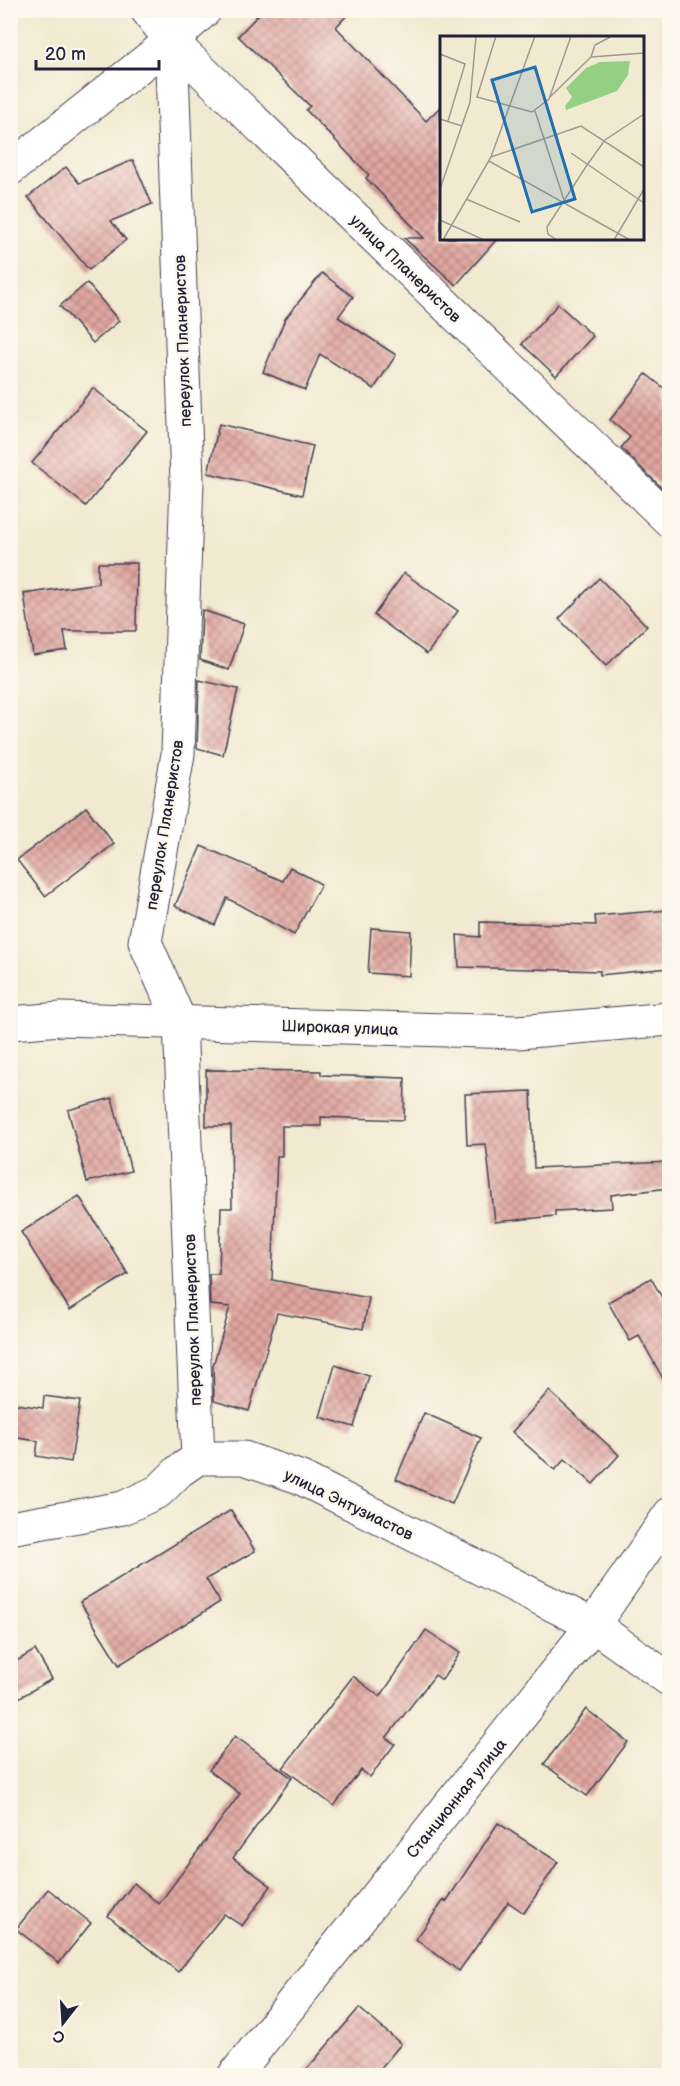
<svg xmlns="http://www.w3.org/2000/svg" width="680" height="2086" viewBox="0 0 680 2086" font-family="'Balsamiq Sans',sans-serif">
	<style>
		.building { fill: url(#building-cross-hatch) }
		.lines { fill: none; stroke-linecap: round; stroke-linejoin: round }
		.minor-casing { stroke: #414051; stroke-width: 35 }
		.minor { stroke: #fff; stroke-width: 33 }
		.labels { text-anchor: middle; stroke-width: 4.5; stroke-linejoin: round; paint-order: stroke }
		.street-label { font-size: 16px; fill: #22223b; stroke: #fbf7ec }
		.inset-road { fill: none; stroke: #9e9994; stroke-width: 1.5 }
		.view { fill: #1f6fb2; fill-opacity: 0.15; stroke: #1f6fb2; stroke-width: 3 }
		.inset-edge { fill: none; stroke: #22223b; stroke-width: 3 }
	</style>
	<defs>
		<pattern id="building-cross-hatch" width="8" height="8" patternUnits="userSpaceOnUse" patternTransform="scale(1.5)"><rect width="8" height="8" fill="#e1a6a1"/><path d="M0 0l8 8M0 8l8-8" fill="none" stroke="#b68784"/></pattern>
	</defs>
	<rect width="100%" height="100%" fill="#fbf7ec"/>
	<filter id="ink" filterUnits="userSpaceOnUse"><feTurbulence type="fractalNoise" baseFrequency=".0167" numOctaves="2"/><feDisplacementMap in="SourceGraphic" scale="12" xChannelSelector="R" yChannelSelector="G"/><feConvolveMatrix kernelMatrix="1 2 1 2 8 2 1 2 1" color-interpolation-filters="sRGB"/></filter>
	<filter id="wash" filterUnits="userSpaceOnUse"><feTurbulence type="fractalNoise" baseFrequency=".008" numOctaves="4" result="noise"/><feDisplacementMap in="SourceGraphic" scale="24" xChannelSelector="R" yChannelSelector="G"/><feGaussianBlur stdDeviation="1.35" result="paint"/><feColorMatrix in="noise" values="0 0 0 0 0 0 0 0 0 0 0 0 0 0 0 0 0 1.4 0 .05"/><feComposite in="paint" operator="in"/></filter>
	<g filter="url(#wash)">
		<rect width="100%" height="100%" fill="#f1e9d0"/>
		<g id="blocks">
			<g class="building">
				<path d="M263,10H352L336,27L426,121L441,106V238H498L456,285L404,238H424L366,178L369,175L306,110L310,106L238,36Z"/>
				<path d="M133,160L152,204L111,221L126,240L89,270L28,197L66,167L79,183Z"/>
				<path d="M322,273L353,297L338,317L396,355L374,389L320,354L305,390L263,372L285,319Z"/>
				<path d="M87,283L119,321L93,343L60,306Z"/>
				<path d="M558,304L593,336L556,376L522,344Z"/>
				<path d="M646,374L669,392V495L621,448L630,437L610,420Z"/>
				<path d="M93,388L147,431L86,506L32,463Z"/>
				<path d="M219,424L313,446L302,495L208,473Z"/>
				<path d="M98,563H137L136,631H64L67,650L33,655L24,594L98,583Z"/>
				<path d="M404,573L458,611L427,654L374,615Z"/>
				<path d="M599,578L647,626L606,666L559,619Z"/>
				<path d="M202,610L244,624L229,670L200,660Z"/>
				<path d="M199,680L238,689L223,755L197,748Z"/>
				<path d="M86,807L114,844L45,896L17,860Z"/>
				<path d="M201,846L283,881L290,867L321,884L294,935L227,898L215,925L175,906Z"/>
				<path d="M669,910V968L600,975V971L459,967L457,935L480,937V922L596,925L595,916Z"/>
				<path d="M371,928L411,931L409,976L368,973Z"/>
				<path d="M206,1070L321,1071V1075L405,1078L404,1120L321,1117V1126H282V1156H277L272,1280L369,1298L363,1329L277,1313L249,1411L214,1401L213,1366L230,1307L210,1305L209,1274H219L221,1208H232L231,1126H206Z"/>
				<path d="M531,1091L534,1168L669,1162V1188L611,1195L612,1208L555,1211V1216L495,1222L486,1144L467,1145L465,1094Z"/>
				<path d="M112,1098L131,1171L87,1182L68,1110Z"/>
				<path d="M79,1196L128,1274L70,1310L21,1232Z"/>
				<path d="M651,1278L669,1310V1389L639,1336L630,1341L608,1302Z"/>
				<path d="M335,1365L369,1376L354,1427L320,1417Z"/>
				<path d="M549,1391L619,1455L593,1484L565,1459L555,1470L512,1432Z"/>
				<path d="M44,1396L80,1401L71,1462L36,1456L38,1441L10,1437V1403L43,1408Z"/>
				<path d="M424,1413L481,1438L452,1504L396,1479Z"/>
				<path d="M231,1510L255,1551L206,1579L220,1602L119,1665L80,1602Z"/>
				<path d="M426,1630L460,1653L442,1680L435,1675L386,1738L395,1744L370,1777L361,1770L334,1806L283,1768L353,1676L380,1697Z"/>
				<path d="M35,1650L52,1679L10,1703V1665Z"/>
				<path d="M586,1709L628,1742L587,1796L544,1764Z"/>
				<path d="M235,1736L292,1778L233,1858L271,1886L242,1926L224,1914L178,1972L108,1916L134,1883L159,1904L240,1794L209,1770Z"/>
				<path d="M498,1823L558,1862L524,1913L508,1902L459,1971L416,1939L444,1900L446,1902Z"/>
				<path d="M48,1889L91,1923L59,1963L16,1929Z"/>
				<path d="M359,2008L401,2044L374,2076H301Z"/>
			</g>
		</g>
	</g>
	<g filter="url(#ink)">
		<use href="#blocks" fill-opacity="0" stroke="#414051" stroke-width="1.5"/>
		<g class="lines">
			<defs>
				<g id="minor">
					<path d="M147,10L171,41L670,521"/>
					<path d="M171,41L187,480L178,754L145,942L180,1022L198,1458"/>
					<path d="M10,169L171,41L205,10"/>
					<path d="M10,1023L61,1019L518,1032L670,1019"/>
					<path d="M10,1528L123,1508L159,1491L179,1471L198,1458H244L299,1477L593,1625L670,1680"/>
					<path d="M234,2076L593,1625L670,1514"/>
				</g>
			</defs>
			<use href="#minor" class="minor-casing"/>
			<use href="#minor" class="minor"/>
		</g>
	</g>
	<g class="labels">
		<g class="street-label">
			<text transform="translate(406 268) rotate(44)" y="6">улица Планеристов</text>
			<text transform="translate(182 341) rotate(-92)" y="6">переулок Планеристов</text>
			<text transform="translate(164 825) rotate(-81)" y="6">переулок Планеристов</text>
			<text transform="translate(340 1027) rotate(2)" y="6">Широкая улица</text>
			<text transform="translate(192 1320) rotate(-92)" y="6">переулок Планеристов</text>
			<text transform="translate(349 1504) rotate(26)" y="6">улица Энтузиастов</text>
			<text transform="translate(456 1798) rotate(-51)" y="6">Станционная улица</text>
		</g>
	</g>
	<g transform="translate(440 36)">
		<rect width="204" height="204" fill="#f1e9d0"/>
		<path d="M190,25L188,39L177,55L126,74L125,70L132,61L126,52L146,32L160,26Z" fill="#94d084"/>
		<path class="inset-road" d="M56,0L37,61L92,76L109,63L131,0M0,18L25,28L8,85M151,21L204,17M151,21L155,9L172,0M110,61L151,21M95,75L124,164M0,83L22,90M131,117L204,167M51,121L141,90L204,131M49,125L190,204M0,153L30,66L36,0M26,163L80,186M0,184L44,204M3,204L51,121L95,0M117,204L108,198L107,191L147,129L165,104L204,78M174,204L204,153"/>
		<path class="view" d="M95,31L135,163L92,176L52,44Z"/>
		<rect width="204" height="204" class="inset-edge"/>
	</g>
	<rect width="680" height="2086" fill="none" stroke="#fbf7ec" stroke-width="36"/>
	<g transform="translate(63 2023) rotate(197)" stroke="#fbf7ec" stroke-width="4.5" paint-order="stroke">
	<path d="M0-4.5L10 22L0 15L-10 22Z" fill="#22223b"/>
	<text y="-9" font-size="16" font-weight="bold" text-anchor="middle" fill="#22223b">С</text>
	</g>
	<path d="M36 60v9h123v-9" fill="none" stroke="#22223b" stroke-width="3"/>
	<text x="45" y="60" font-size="18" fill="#22223b" stroke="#fbf7ec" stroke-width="4.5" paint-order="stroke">20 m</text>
</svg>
